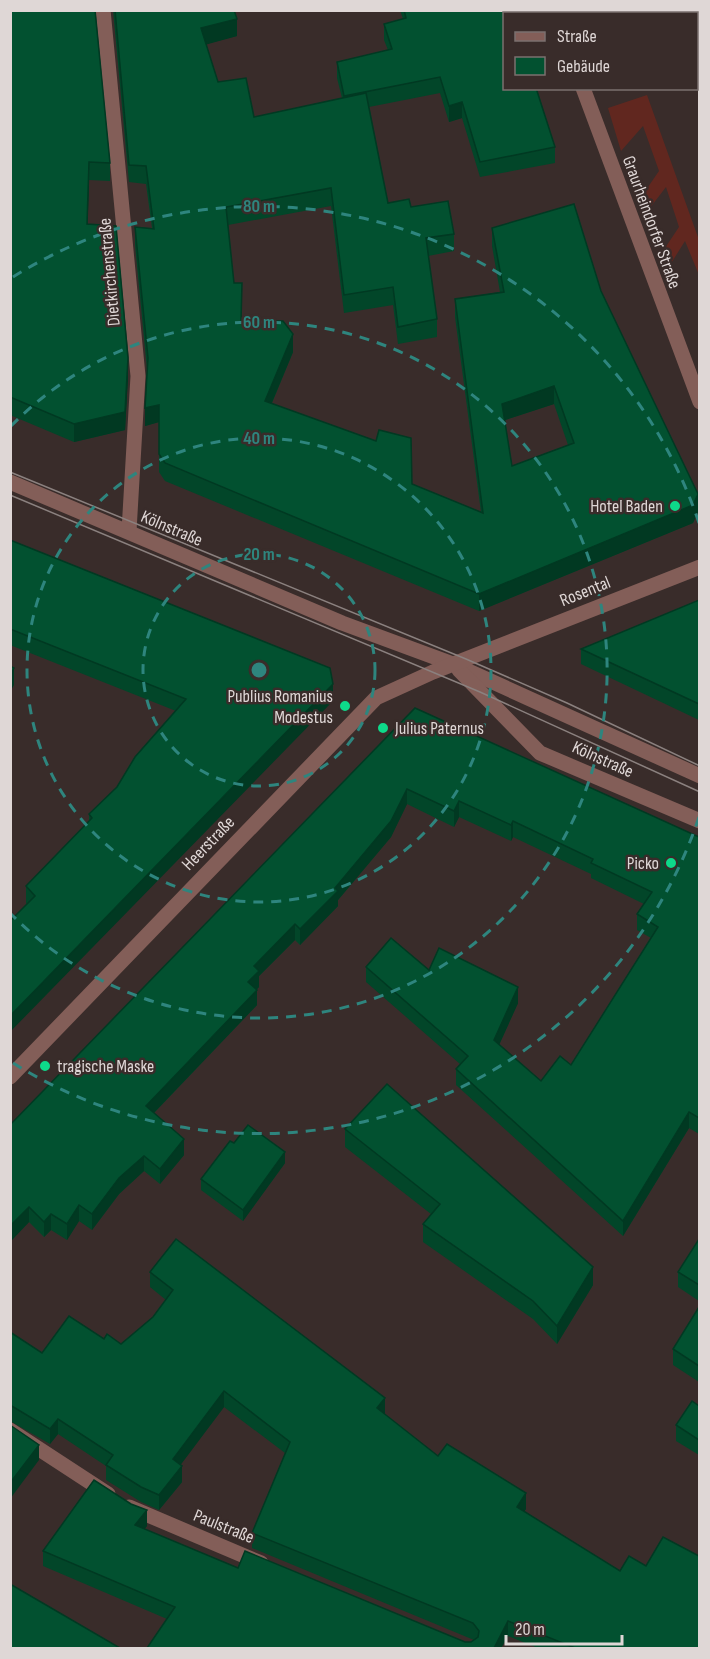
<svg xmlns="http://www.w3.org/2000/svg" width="710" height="1659" viewBox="0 0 710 1659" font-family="'Sofia Sans Condensed',sans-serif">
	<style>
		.green { fill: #61271f }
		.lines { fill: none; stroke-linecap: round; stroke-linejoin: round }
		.minor { stroke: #835e58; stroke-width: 15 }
		.tram { stroke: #8b817f; stroke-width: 1.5 }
		.wall { fill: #024629; fill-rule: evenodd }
		.shaded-wall { fill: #013922 }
		.building { fill: #025130; stroke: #013922; stroke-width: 1.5; fill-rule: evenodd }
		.ring { fill: none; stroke: #2e857e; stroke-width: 3; stroke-dasharray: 10 8 }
		.poi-dot { fill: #0ed98a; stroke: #392c2a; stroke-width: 2 }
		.labels { text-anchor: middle; stroke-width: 5; stroke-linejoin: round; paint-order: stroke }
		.street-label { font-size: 18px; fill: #dfd7d6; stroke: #392c2a }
		.poi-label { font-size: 18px; fill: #dfd7d6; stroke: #392c2a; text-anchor: end }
		.centre { fill: #2e857e; stroke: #392c2a; stroke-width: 3 }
		.ring-label { font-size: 18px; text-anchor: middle; font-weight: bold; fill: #2e857e; stroke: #392c2a; stroke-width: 5; stroke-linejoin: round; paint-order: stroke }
	</style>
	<rect width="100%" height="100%" fill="#392c2a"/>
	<path class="green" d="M647,95L699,240V275L685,241L665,273L659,257L679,227L666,187L643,217L639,200L659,171L643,126L621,151L608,108Z"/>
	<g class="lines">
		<g class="minor">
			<path d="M103,10L138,376L129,531"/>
			<path d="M557,10L558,14"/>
			<path d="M617,14L627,10"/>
			<path d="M583,88L700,402"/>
			<path d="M10,482L342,623L453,664L700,776"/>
			<path d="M459,670L540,753L700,821"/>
			<path d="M10,1077L376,698L433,672L700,567"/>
			<path d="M10,1430L108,1494"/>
			<path d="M129,1507L261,1563"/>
		</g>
		<g class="tram">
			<path d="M10,472L466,659L567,703L700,766"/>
			<path d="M10,495L480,692L700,792"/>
		</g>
	</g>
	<g class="wall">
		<path d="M10,10L110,163V181L89,180L87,224L128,376L125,430L74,442L10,415Z"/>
		<path d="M113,10H234L237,36L206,44L218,82L254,117L342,98L337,78V62L388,50L384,40V24L403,19L400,10H512L555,147V163L480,177L462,118L449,122L440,93L369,107L388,203L411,207L454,234V251L428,256L437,319V337L398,344L393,305L344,313L331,206L228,225L234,283L242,321L293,352L272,403L412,484L481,512L455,317V299L500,292L492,246V228L601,291L698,512L693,523L479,611L165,481L159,472V422L145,426L147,369L135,245V227L152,228L146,184L129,182ZM554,404L568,445L512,466L505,420Z"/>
		<path d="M10,540L333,701L27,904L26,903V886L89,822V814L117,787L176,711L10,645Z"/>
		<path d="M699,600V720L581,664V649Z"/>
		<path d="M415,708L699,837V1134L689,1128L623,1236L456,1085V1069L460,1064L366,982V967L429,970L518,1003L499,1045L541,1081L571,1065L651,938L637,930V914L644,904L591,878V874L513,837L511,841L459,817L454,827L407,804L391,837L338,900V906L300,945L295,940L259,976V987L256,990L257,1005L154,1113L184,1155L160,1184L144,1171L119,1194L92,1230L79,1221L67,1240L51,1230L44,1237L29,1222L10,1242V1125Z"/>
		<path d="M345,1129L593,1285L557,1344L533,1319L423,1242V1224L431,1214L345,1147Z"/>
		<path d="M234,1143L285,1163L243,1221L201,1190V1179Z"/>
		<path d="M699,1239V1301L678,1287V1272Z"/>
		<path d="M150,1272L385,1413L384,1414L438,1456L526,1509L524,1511L620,1571L646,1566L699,1648H538L508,1636L501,1648H147L167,1619L43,1566V1551L147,1526L144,1529L238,1568L465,1642H471L474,1640L252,1548V1533L285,1453L224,1407L180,1465L182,1482L159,1510L141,1502L106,1480V1466L58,1434L50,1444L10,1421V1332L42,1353L104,1339L121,1344L153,1317L166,1300L150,1287Z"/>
		<path d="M699,1307V1382L673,1365V1349Z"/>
		<path d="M699,1406V1455L676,1441V1425Z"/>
	</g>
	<g class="shaded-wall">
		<path d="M237,19V36L201,46V28Z"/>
		<path d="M462,102V118L449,122V106Z"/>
		<path d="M89,162V180L87,242V224Z"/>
		<path d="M293,334V352L265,419V401Z"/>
		<path d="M128,358V376L125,430L74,442V424Z"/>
		<path d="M554,386V404L502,421V404Z"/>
		<path d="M159,405V422L145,426V408Z"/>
		<path d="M698,494V512L693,523L479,611V594Z"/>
		<path d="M14,668V685L10,692V676Z"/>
		<path d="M333,684V701L10,1032V1016Z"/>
		<path d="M407,789V804L391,837L338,900V906L300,945V929L335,888Z"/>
		<path d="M459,801V817L454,827V811Z"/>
		<path d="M513,821V837L511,841V825Z"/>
		<path d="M295,924V940L259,976V987L248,998V982L254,966Z"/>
		<path d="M518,987V1003L494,1056V1040Z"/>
		<path d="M257,990V1005L146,1121V1106Z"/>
		<path d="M689,1112V1128L623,1236V1221Z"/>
		<path d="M184,1139V1155L160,1184V1169Z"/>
		<path d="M285,1152V1163L243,1221V1210Z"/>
		<path d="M144,1156V1171L119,1194L92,1230V1214L119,1178Z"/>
		<path d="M79,1205V1221L67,1240V1224Z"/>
		<path d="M29,1207V1222L10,1242V1226Z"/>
		<path d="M51,1214V1230L44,1237V1222Z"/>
		<path d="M593,1267V1285L557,1344V1326Z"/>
		<path d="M224,1391V1407L173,1475V1459Z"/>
		<path d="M385,1398V1413L377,1424V1408Z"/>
		<path d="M58,1419V1434L50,1444V1429Z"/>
		<path d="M39,1445V1460L10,1499V1483Z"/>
		<path d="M182,1466V1482L159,1510V1495Z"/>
		<path d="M526,1493V1509L517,1522V1507Z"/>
		<path d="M147,1510V1526L135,1541V1525Z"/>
		<path d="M508,1621V1636L501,1648H494Z"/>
	</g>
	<g class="building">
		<path d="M10,10H95L110,163L89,162L87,224L116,226L128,358L125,412L74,424L10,397Z"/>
		<path d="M115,10H234L237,19L201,28L218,82L246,78L254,117L366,93L388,203L409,199L411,207L448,201L454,234L426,238L437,319L398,327L393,287L344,295L331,188L226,207L234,283H242L241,321H283L293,334L265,401L376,441L379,430L411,438L412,484L483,513L455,299L504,292L492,228L574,204L601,291L698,494L693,505L479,594L165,463L159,454V405L145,408L148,358L135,227L154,229L146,166L129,165ZM554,386L574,443L512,466L502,404Z"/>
		<path d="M404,10H512L513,14H504V88H536L555,147L480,162L462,102L449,106L440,77L344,96L337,62L392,49L384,24L406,18Z"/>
		<path d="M10,540L330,668L333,684L10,1016V921L35,896L26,886L92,818L89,814L117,787L135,757L186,699L10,629Z"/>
		<path d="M699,600V704L581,649Z"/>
		<path d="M10,666L14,668L10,676Z"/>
		<path d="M415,708L699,837V1118L689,1112L623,1221L456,1069L468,1056L366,967L391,938L429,970L439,948L518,987L494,1040L541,1081L560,1056L571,1065L658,927L637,914L652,892L591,863L593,859L513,821L511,825L459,801L454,811L407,789L391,821L335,888L338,891L300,929L295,924L254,966L259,971L248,982L257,990L146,1106L184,1139L160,1169L144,1156L119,1178L92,1214L79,1205L67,1224L51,1214L44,1222L29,1207L10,1226V1125Z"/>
		<path d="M387,1084L593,1267L557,1326L533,1301L423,1224L440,1204L345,1129Z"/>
		<path d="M248,1125L285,1152L243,1210L201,1179L230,1141L234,1143Z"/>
		<path d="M176,1239L385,1398L377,1408L438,1456L447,1444L526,1493L517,1507L620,1571L629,1556L646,1566L663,1537L699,1556V1648H575L508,1621L494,1648H147L175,1607L43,1551L94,1480L131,1504L147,1510L135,1525L238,1568L245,1551L465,1642H471L478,1637L479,1631L473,1623L252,1533L290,1442L224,1391L173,1459L182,1466L159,1495L141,1487L106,1465L113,1455L58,1419L50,1429L10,1405V1332L42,1353L69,1316L104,1339L107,1334L121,1344L153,1317L173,1290L150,1272Z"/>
		<path d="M699,1239V1285L678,1272Z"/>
		<path d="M699,1307V1366L673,1349Z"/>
		<path d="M692,1401L699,1406V1440L676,1425Z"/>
		<path d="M10,1425L39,1445L10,1483Z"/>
		<path d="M10,1584L120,1648H10Z"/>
	</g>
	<g class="ring">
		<circle cx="259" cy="670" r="116"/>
		<circle cx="259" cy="670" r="232"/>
		<path d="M11 426A348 348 0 1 1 11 914"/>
		<path d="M699 817A464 464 0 0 1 13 1063M13 277A464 464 0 0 1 699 523"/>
	</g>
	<g class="poi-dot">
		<circle cx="675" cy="506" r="6"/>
		<circle cx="345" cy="706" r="6"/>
		<circle cx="383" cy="728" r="6"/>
		<circle cx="671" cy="863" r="6"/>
		<circle cx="45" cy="1066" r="6"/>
	</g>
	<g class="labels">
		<g class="street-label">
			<text transform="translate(652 222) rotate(70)" y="6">Graurheindorfer Straße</text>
			<text transform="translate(109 272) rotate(-95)" y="6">Dietkirchenstraße</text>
			<text transform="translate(172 528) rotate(23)" y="6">Kölnstraße</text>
			<text transform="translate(585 591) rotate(-22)" y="6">Rosental</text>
			<text transform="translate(603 759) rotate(24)" y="6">Kölnstraße</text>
			<text transform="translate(208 843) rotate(-46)" y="6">Heerstraße</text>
			<text transform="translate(224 1526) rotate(22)" y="6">Paulstraße</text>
		</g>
		<g class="poi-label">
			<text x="663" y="512">Hotel Baden</text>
			<text x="333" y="702">Publius Romanius<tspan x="333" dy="21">Modestus</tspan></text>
			<text x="395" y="734" text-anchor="start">Julius Paternus</text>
			<text x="659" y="869">Picko</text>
			<text x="57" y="1072" text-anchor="start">tragische Maske</text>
		</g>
	</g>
	<circle cx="259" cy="670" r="9" class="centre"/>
	<g class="ring-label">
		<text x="259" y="212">80 m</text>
		<text x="259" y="328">60 m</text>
		<text x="259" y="444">40 m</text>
		<text x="259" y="560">20 m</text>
	</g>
	<rect width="710" height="1659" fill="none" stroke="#dfd7d6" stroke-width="24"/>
	<rect x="503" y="12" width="195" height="78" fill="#392c2a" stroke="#7b706f" stroke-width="1.5"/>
	<rect x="515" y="32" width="30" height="9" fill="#835e58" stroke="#7b706f" stroke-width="1.5"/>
	<text x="557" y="42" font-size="18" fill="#dfd7d6">Straße</text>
	<rect x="515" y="57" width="30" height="18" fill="#025130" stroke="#7b706f" stroke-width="1.5"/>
	<text x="557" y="72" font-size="18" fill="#dfd7d6">Gebäude</text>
	<path d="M506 1635v9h116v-9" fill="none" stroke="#dfd7d6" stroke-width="3"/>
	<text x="515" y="1635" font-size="18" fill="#dfd7d6" stroke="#392c2a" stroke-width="4.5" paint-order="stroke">20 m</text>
</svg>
